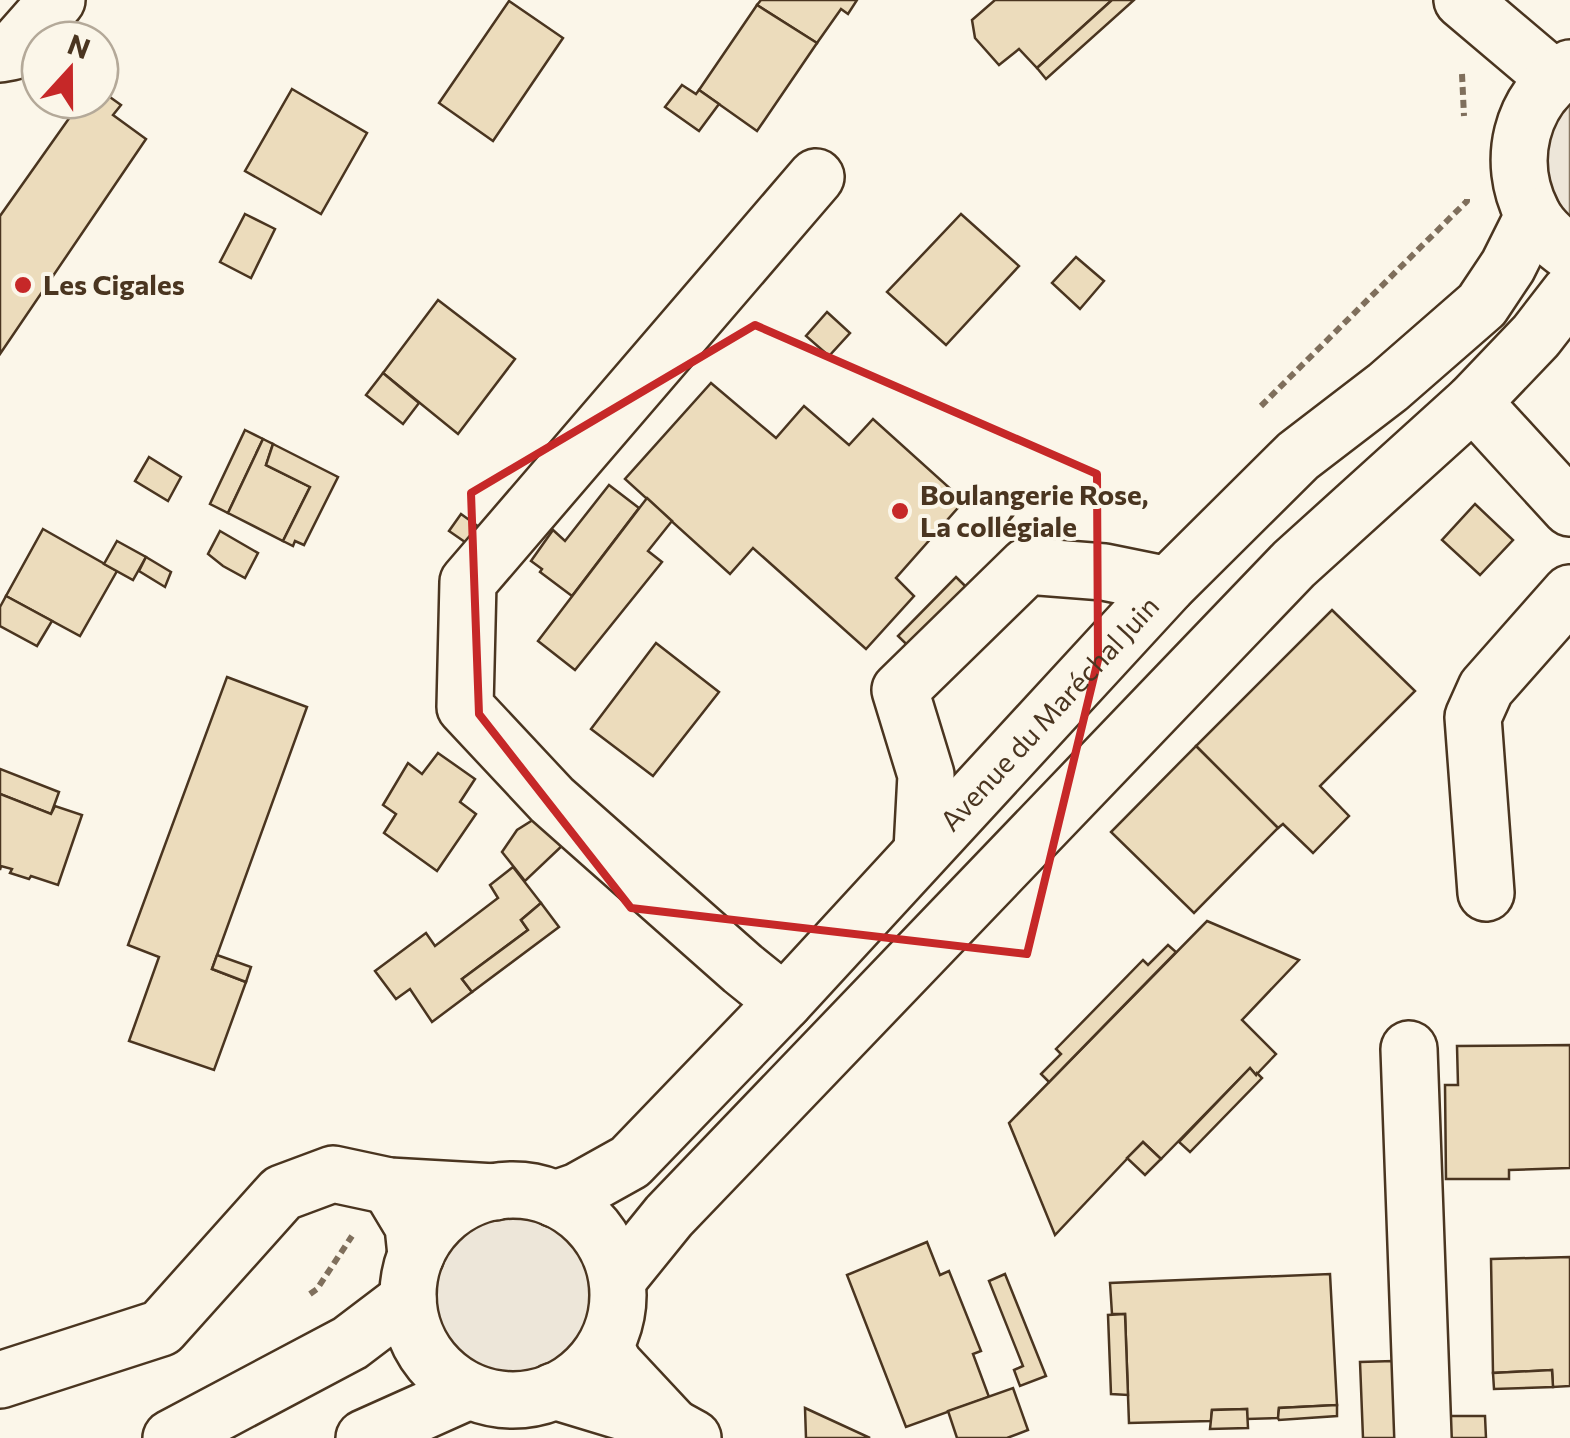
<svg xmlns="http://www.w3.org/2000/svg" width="1570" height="1438" font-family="Commissioner,sans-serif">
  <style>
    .green { fill: #ede6d9; stroke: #887966; stroke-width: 2.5 }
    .building { fill: #ecdcbc; stroke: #4a3520; stroke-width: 2.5 }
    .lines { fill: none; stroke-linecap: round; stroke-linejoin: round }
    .minor-casing { stroke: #4a3520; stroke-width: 60 }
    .major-casing { stroke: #4a3520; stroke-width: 60 }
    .path { stroke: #7f6f5c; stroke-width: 6; stroke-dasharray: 8 5; stroke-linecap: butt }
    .minor { stroke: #fbf6e9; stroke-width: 55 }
    .major { stroke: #fbf6e9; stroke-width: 55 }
    .marked { fill: none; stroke: #c62828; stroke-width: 8; stroke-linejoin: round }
    .poi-dot { fill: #c62828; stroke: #fbf6e9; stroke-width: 4 }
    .labels { text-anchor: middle; stroke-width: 8; stroke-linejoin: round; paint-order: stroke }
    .poi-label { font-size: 28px; font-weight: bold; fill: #4a3520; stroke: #fbf6e9; text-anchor: start }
    .street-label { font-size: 28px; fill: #4a3520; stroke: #fbf6e9 }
  </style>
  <rect width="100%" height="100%" fill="#fbf6e9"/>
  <g class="green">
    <polygon points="1570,68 1570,253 1522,128"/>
    <circle cx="515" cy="1296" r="104"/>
  </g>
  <g class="building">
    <polygon points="761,0 857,0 848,14 841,9 817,43 757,5"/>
    <polygon points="995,0 1112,0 1037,68 1019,49 999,65 975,38 972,20"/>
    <polygon points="1112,0 1134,0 1046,79 1037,68"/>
    <polygon points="509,1 563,38 493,141 439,103"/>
    <polygon points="757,5 817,43 757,131 699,90"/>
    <polygon points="682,85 696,94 699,90 719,104 699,131 665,107"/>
    <polygon points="292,89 367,133 321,214 245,171"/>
    <polygon points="100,90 121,105 113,115 146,139 0,354 0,216 82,100 100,100"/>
    <polygon points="245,214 275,229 251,278 220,262"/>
    <polygon points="961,214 1019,266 946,345 887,292"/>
    <polygon points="1076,257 1104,281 1080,309 1052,283"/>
    <polygon points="438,300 515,359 458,434 383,373"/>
    <polygon points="827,312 850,333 829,356 806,336"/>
    <polygon points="383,373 419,403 403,424 366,395"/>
    <polygon points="711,383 776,438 804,406 849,445 873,419 964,501 896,578 914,596 866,649 753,548 730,574 625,479"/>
    <polygon points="245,430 263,439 228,513 210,504"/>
    <polygon points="263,439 273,444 266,465 310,487 283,541 228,513"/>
    <polygon points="273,444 338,477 304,545 295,541 293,546 283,541 310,487 266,465"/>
    <polygon points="149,457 181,477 168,501 135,481"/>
    <polygon points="609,485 639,508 572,596 540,572 542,569 531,561 553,530 565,541"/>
    <polygon points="647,498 672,521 648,551 662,562 575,670 538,641"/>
    <polygon points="1475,504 1513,540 1480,575 1442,540"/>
    <polygon points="461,514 490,535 478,551 449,531"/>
    <polygon points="43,529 117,571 80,636 6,596"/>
    <polygon points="220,531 258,553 245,578 223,566 208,554"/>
    <polygon points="117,541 146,557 133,580 104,564"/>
    <polygon points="146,557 171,572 165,587 139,571"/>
    <polygon points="956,577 1002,622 944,681 898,636"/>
    <polygon points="6,596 52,621 37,646 0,626 0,607"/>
    <polygon points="1332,610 1415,691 1320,786 1349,816 1313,853 1283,824 1278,828 1196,746"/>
    <polygon points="656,643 719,692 653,776 591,729"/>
    <polygon points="227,677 307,707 212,969 246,982 214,1070 129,1041 159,957 128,945"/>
    <polygon points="1196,746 1278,828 1194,913 1111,832"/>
    <polygon points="438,753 475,779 460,802 476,814 437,871 384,833 396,814 383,805 408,763 422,774"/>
    <polygon points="0,769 59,792 51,814 0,794"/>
    <polygon points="0,794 51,814 55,806 82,815 58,885 31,876 29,879 10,873 12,869 1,866 0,870"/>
    <polygon points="536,818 565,843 525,881 502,852 517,830"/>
    <polygon points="513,867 541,903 521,920 528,930 462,979 472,992 432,1022 410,989 396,999 375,971 426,933 435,946 498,898 490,885"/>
    <polygon points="541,903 559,927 472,992 462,979 528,930 521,920"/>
    <polygon points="1207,921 1299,960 1242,1020 1276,1054 1256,1075 1250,1068 1161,1159 1143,1142 1055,1235 1009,1123"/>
    <polygon points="1168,945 1176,952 1049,1082 1041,1074 1061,1054 1056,1049 1143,960 1148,965"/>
    <polygon points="217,955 251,967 246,982 212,969"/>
    <polygon points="1570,1045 1570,1168 1509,1170 1509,1179 1446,1179 1445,1085 1458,1085 1457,1046"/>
    <polygon points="1250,1068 1256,1075 1257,1073 1262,1078 1190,1152 1179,1142"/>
    <polygon points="1143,1142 1161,1159 1145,1175 1127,1158"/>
    <polygon points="927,1242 940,1275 949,1271 981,1351 973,1354 989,1397 906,1427 847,1275"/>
    <polygon points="1570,1257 1570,1386 1553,1387 1552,1370 1493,1373 1491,1259"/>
    <polygon points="1005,1274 1046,1376 1020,1386 1014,1370 1023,1366 989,1281"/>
    <polygon points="1330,1274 1337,1405 1279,1408 1278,1418 1247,1419 1247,1409 1212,1410 1211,1421 1129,1423 1125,1314 1112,1314 1110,1283"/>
    <polygon points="1125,1314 1128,1395 1111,1394 1108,1315"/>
    <polygon points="1393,1361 1395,1438 1363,1438 1360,1362"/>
    <polygon points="1552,1370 1553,1387 1494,1389 1493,1373"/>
    <polygon points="1013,1388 1028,1430 1007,1438 957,1438 948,1411"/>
    <polygon points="1337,1405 1337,1416 1279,1420 1278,1418 1279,1408"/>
    <polygon points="805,1408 870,1438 806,1438"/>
    <polygon points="1247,1409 1248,1428 1210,1429 1212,1410"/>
    <polygon points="1440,1416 1485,1416 1486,1438 1440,1438"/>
  </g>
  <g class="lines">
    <g class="minor-casing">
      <g id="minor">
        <polyline points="1462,0 1554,78"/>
        <polyline points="0,54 11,52 57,0"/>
        <polyline points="1473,402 1570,508"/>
        <polyline points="922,850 926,775 900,690 1027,566 1104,572 1168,585"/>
        <polyline points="1486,893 1473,717 1486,688 1570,593"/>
        <polyline points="784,1002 743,969 552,800 465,707 468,582 816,177"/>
        <polyline points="1409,1049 1423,1438"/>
        <polyline points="389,1186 413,1226 416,1255"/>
        <polyline points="605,1347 615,1365 671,1425"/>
        <polyline points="0,1380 161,1328 282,1193 333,1174 389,1186 495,1192"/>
        <polyline points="554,1391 673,1427 693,1438"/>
      </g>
    </g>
    <g class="major-casing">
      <g id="major">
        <path d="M1570,68C1520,99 1506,162 1532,213C1540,230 1555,242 1570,253"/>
        <circle cx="513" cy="1295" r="105"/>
        <path id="s1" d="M555,1199L578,1191L630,1162L784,1002L1168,585L1298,456L1388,387L1482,305L1508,266L1533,216"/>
        <polyline points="618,1279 669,1216 1294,564 1473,402 1536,336 1570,292"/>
        <polyline points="171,1438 350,1343 408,1299"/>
        <polyline points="364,1438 469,1391"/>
      </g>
    </g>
    <g class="path">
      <polyline points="1462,74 1464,116"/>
      <polyline points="1261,406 1467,201 1467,199"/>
      <polyline points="310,1294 317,1289 352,1236"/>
    </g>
    <use href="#minor" class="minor"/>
    <use href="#major" class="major"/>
  </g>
  <path class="marked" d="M755,325L1097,474L1098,660L1027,954L631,908L479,714L471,493Z"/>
  <g class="poi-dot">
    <circle cx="23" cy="285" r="10"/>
    <circle cx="900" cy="511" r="10"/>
  </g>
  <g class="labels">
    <g class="poi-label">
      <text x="43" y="295">Les Cigales</text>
      <text x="920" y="505">Boulangerie Rose,<tspan x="920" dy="32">La collégiale</tspan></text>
    </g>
    <g class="street-label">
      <text dy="10" stroke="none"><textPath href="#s1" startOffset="698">Avenue du Maréchal Juin</textPath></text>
    </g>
  </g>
  <g transform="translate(70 70) rotate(21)"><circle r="48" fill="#fbf6e9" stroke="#b4a999" stroke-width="2.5"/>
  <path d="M0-8L18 38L0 25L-18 38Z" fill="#c62828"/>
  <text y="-15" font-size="28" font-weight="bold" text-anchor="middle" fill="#4a3520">N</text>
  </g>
</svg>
